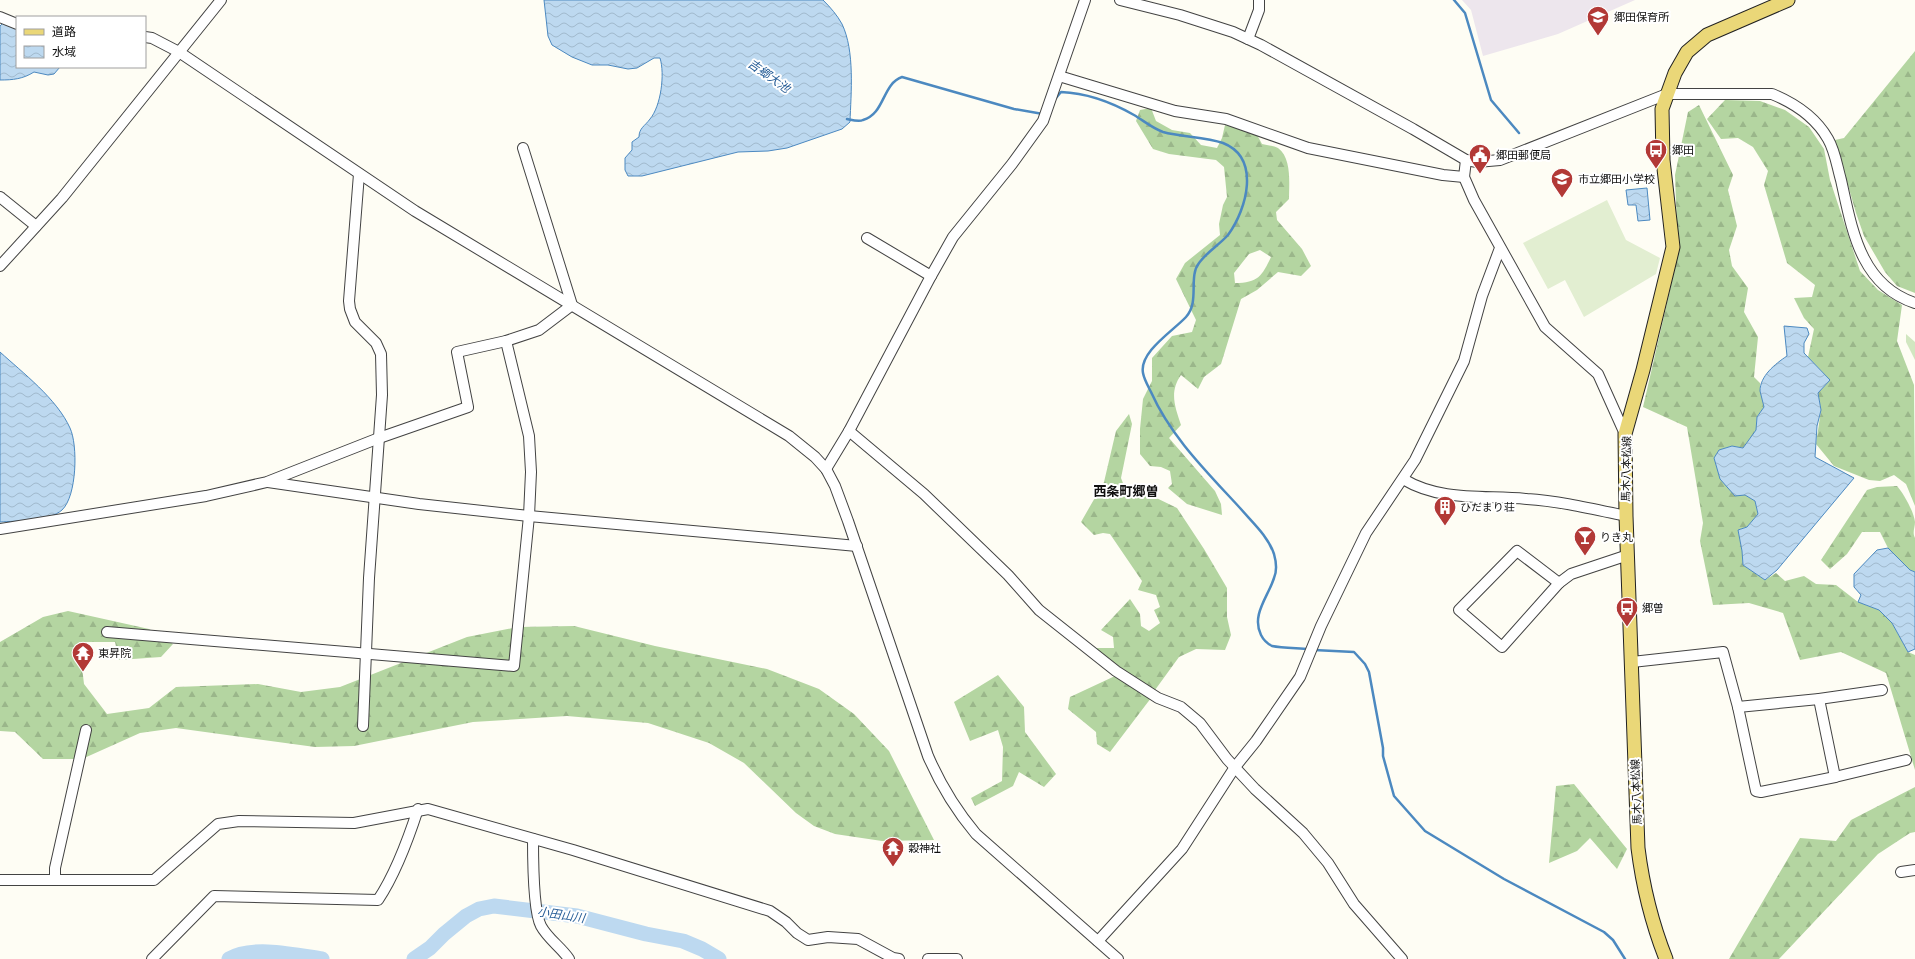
<svg xmlns="http://www.w3.org/2000/svg" width="1915" height="959" font-family="'IBM Plex Serif','Noto Sans JP',serif">
  <style>
    .industrial { fill: #ede6ed }
    .grass { fill: #d1e6c0 }
    .forest { fill: url(#forest-firs); fill-rule: evenodd }
    .pitch { fill: #e2eed1 }
    .water { fill: url(#water-waves); stroke: #4c89c0 }
    .lines { fill: none; stroke-linecap: round; stroke-linejoin: round }
    .stream { stroke: #4c89c0; stroke-width: 2.5 }
    .river { stroke: #bdd9f0; stroke-width: 15 }
    .minor-casing { stroke: #434343; stroke-width: 12 }
    .major-casing { stroke: #212121; stroke-width: 15 }
    .minor { stroke: #fff; stroke-width: 10 }
    .major { stroke: #ead778; stroke-width: 13 }
    .labels { text-anchor: middle; stroke-width: 4; stroke-linejoin: round; paint-order: stroke }
    .poi-label { font-size: 11px; fill: #101010; stroke: #fff; text-anchor: start }
    .street-label { font-size: 11px; fill: #101010; stroke: #fff }
    .water-label { font-size: 12px; font-style: italic; fill: #255c96; stroke: #fff }
    .quarter-label { font-size: 13px; font-weight: bold; fill: #101010; stroke: #fff }
  </style>
  <defs>
    <pattern id="forest-firs" width="22" height="20" patternUnits="userSpaceOnUse"><rect width="22" height="20" fill="#b4d5a1"/><path d="M5 1l3.5 6h-7zM16 11l3.5 6h-7z" fill="#9ab68a"/></pattern>
    <pattern id="water-waves" width="16" height="10" patternUnits="userSpaceOnUse"><rect width="16" height="10" fill="#bdd9f0"/><path d="M0 5q4-4 8 0t8 0" fill="none" stroke="#a1b9cd"/></pattern>
  </defs>
  <rect width="100%" height="100%" fill="#fefdf4"/>
  <polygon class="industrial" points="1462,0 1635,0 1558,34 1483,56 1471,10"/>
  <polygon class="grass" points="1906,334 1915,342 1915,360 1906,342"/>
  <g class="forest">
    <polygon points="1915,51 1915,293 1897,286 1885,272 1864,236 1856,213 1835,140 1844,138"/>
    <polygon points="1725,100 1760,101 1785,110 1809,127 1824,149 1830,180 1860,271 1878,290 1902,305 1897,341 1914,385 1915,506 1906,484 1894,475 1880,481 1869,480 1834,466 1816,444 1821,410 1818,393 1830,380 1808,357 1814,329 1804,318 1794,298 1812,297 1815,285 1787,263 1764,185 1768,171 1753,147 1738,138 1721,139 1707,119"/>
    <polygon points="1699,105 1733,175 1728,190 1737,226 1729,250 1732,266 1748,288 1744,312 1758,337 1754,377 1760,383 1760,390 1764,407 1757,417 1756,430 1743,448 1732,446 1719,450 1714,458 1745,495 1755,501 1758,514 1747,527 1738,530 1742,551 1743,565 1765,580 1776,573 1785,581 1804,576 1816,584 1836,585 1858,602 1879,610 1892,623 1908,652 1915,655 1915,770 1886,673 1841,652 1800,660 1783,613 1749,603 1713,605 1700,541 1703,523 1687,427 1643,407 1678,255 1675,175 1688,112"/>
    <path d="M1151,108L1156,121L1172,130L1190,133L1201,145L1217,148L1222,138L1225,125L1256,133L1262,144C1267,145 1274,146 1278,148C1292,158 1289,184 1289,199L1276,212L1277,220L1302,249L1311,266L1301,276L1278,272L1257,290L1241,299L1221,364L1204,377L1198,389L1181,375C1169,392 1175,407 1181,425L1169,438L1215,491L1221,504L1222,515L1187,504L1168,488L1172,484L1170,471L1161,467L1150,466L1140,454V429L1143,399L1152,381V358L1172,336L1192,332L1196,320L1176,279L1185,263L1220,235L1219,224L1223,205L1227,197L1224,167L1216,160L1169,154L1153,149L1136,121L1140,110ZM1260,250L1271,257C1262,276 1258,283 1235,283L1234,273L1249,254Z"/>
    <polygon points="1129,414 1132,424 1121,478 1126,491 1142,491 1177,508 1204,549 1227,588 1227,617 1231,635 1225,650 1196,649 1179,657 1155,690 1117,667 1096,648 1114,648 1113,637 1101,630 1130,599 1140,614 1141,626 1149,631 1160,623 1154,610 1160,607 1156,595 1138,590 1142,581 1110,534 1103,533 1094,535 1081,522 1104,482 1116,431"/>
    <path d="M1897,486C1904,494 1914,512 1915,522C1915,528 1912,532 1915,538V572L1910,570L1888,548L1880,532H1862L1847,554L1830,569L1821,560L1867,490L1877,487Z"/>
    <polygon points="68,611 149,629 173,644 161,657 119,660 115,642 79,642 84,684 107,714 149,708 176,687 258,684 301,692 340,687 467,637 518,627 574,626 655,646 767,669 819,689 854,714 889,751 934,840 882,841 835,834 814,826 796,813 744,763 709,743 648,723 567,716 473,722 354,746 315,747 176,728 140,733 82,759 43,759 15,732 0,731 0,642 43,617"/>
    <polygon points="998,675 1024,707 1025,732 1056,774 1044,787 1019,772 1013,786 975,806 971,798 1002,781 1003,747 998,730 970,741 954,702"/>
    <polygon points="1115,676 1151,698 1110,752 1097,744 1096,732 1068,709 1070,697"/>
    <polygon points="1574,784 1627,849 1617,869 1590,838 1577,851 1549,863 1556,786"/>
    <polygon points="1915,787 1915,832 1910,833 1878,854 1779,959 1729,959 1800,838 1836,841 1851,820"/>
  </g>
  <polygon class="pitch" points="1607,200 1626,240 1660,258 1656,274 1584,317 1565,280 1548,289 1523,243"/>
  <g class="water">
    <path d="M544,0H823C831,8 837,15 842,24C855,51 851,93 850,122L842,129L787,148L768,151L738,152L642,176H628L625,170V158L632,150V142L639,137C639,128 645,126 650,119C661,106 665,74 660,58H654L637,68L628,69L608,65H592L572,57L552,45L548,36Z"/>
    <path d="M4,22L17,28V67H60L54,74L48,75L34,72C23,79 13,80 0,80V26Z"/>
    <polygon points="1647,188 1650,220 1638,221 1636,205 1628,205 1626,190"/>
    <path d="M1784,326L1807,328L1809,334L1804,343V353L1830,380L1818,393L1821,410L1817,426L1815,457L1854,478L1777,570L1765,580L1743,565L1742,551L1738,530L1747,527L1758,514L1755,501L1745,495L1735,496L1720,479L1714,458L1719,450L1732,446L1743,448L1756,430L1757,417L1764,407C1763,402 1761,396 1760,391C1760,376 1775,364 1787,356Z"/>
    <path d="M0,352C23,373 57,399 70,428C78,445 77,496 62,510C50,521 16,521 0,522Z"/>
    <polygon points="1888,548 1910,570 1915,572 1915,649 1908,652 1892,623 1879,610 1858,602 1861,595 1854,587 1854,574 1877,550"/>
  </g>
  <g class="lines">
    <g class="stream">
      <polyline points="1454,0 1465,13 1491,100 1519,133"/>
      <path d="M1056,98L1061,92C1086,93 1113,103 1134,115C1144,121 1152,128 1163,132C1181,137 1205,137 1223,143C1261,158 1247,209 1228,235C1219,245 1207,252 1199,263C1188,277 1200,302 1186,317C1173,331 1139,352 1143,373C1144,379 1148,386 1151,392C1171,437 1207,472 1240,508C1252,522 1268,536 1274,554C1276,561 1277,571 1274,578C1268,597 1251,615 1261,635C1263,639 1268,644 1272,646C1282,648 1298,648 1309,649"/>
      <path d="M847,119C852,120 859,122 863,120C885,114 882,84 902,77L1014,109L1043,114"/>
      <polyline points="1314,650 1354,652 1365,664 1369,672 1383,748 1383,756 1394,796 1425,831 1504,879 1604,932 1613,940 1625,959"/>
    </g>
    <g class="river">
      <path d="M229,959C252,945 296,955 322,959"/>
      <polyline points="414,959 430,948 444,934 466,916 479,909 494,906 577,916 646,934 683,941 702,949 719,959"/>
    </g>
    <g class="minor-casing">
      <g id="minor">
        <path d="M1120,0L1180,15L1233,32L1261,45L1413,129L1466,160L1477,162L1500,160L1667,94H1772C1794,103 1816,118 1828,139C1835,151 1837,166 1841,180C1852,229 1860,285 1915,303"/>
        <polyline points="0,17 17,24"/>
        <path d="M145,37L152,38L179,52L415,211L789,436L815,457L826,469L835,486L848,521L928,756C941,786 955,809 976,834L1118,959"/>
        <polyline points="1248,39 1259,10 1259,0"/>
        <polyline points="1059,76 1175,111 1226,119 1308,148 1443,175 1464,177"/>
        <polyline points="1466,160 1464,177 1474,200 1545,327 1598,374 1625,434"/>
        <polyline points="359,174 349,301 350,309 355,322 376,343 381,354 382,395 369,578 363,726"/>
        <polyline points="0,197 36,226"/>
        <polyline points="867,238 931,276"/>
        <polyline points="0,266 62,198 221,0"/>
        <polyline points="849,431 924,494 1008,575 1039,610 1116,671 1158,698 1181,707 1200,723 1227,759 1255,789 1303,833 1328,863 1354,904 1402,959"/>
        <polyline points="826,469 849,431 931,276 953,237 1012,164 1043,121 1085,0"/>
        <path d="M1403,479C1441,502 1485,495 1527,499C1560,501 1593,509 1626,516"/>
        <polyline points="268,482 419,504 529,516 857,546"/>
        <polyline points="0,529 206,496 267,482 379,438 468,407 457,352 506,341 539,330 572,305 523,148"/>
        <polygon points="1517,551 1559,583 1502,647 1459,610"/>
        <polyline points="1559,583 1571,574 1628,555"/>
        <polyline points="107,632 514,666 529,516 531,472 529,436 506,341"/>
        <polyline points="1632,662 1723,652 1738,707 1756,791 1761,792 1835,777 1906,760"/>
        <polyline points="1819,699 1835,777"/>
        <polyline points="1738,707 1819,699 1882,690"/>
        <path d="M533,839C533,857 533,911 541,926C548,939 561,947 569,959"/>
        <polyline points="1901,872 1915,870"/>
        <polyline points="0,880 154,880 218,824 239,821 354,823 428,809 573,850 770,911 786,922 797,933 808,940 828,937 858,939 893,958 899,959"/>
        <polyline points="55,880 55,868 86,730"/>
        <polyline points="1098,941 1182,849 1235,767 1256,741 1300,677 1321,626 1366,533 1415,460 1464,361 1482,296 1500,248"/>
        <path d="M152,959L214,896L378,900C396,873 408,840 418,809"/>
        <polyline points="928,959 957,959"/>
      </g>
    </g>
    <g class="major-casing">
      <path id="major" d="M1666,959C1651,921 1643,888 1638,848L1626,516L1625,434L1643,370L1673,247L1663,160L1662,109L1675,73L1687,52L1707,35L1788,0"/>
    </g>
    <use href="#minor" class="minor"/>
    <use href="#major" class="major"/>
  </g>
  <defs>
    <g id="school-pin" transform="scale(1.15)"><path d="M0 17L-7.5 6A9.5 9.5 0 1 1 7.5 6Z" fill="#b23936" stroke="#fff"/><path d="M0-5L7-2L0 1L-7-2ZM-4 1L0 2.5L4 1V4Q0 6-4 4Z" fill="#fff"/></g>
    <g id="bus-pin" transform="scale(1.15)"><path d="M0 17L-7.5 6A9.5 9.5 0 1 1 7.5 6Z" fill="#b23936" stroke="#fff"/><path d="M-5-6H5V4H4V6H2V4H-2V6H-4V4H-5ZM-3.5-4V0h7V-4ZM-3.5 1.2v1.5H-2V1.2ZM2 1.2v1.5H3.5V1.2Z" fill="#fff"/></g>
    <g id="civic-pin" transform="scale(1.15)"><path d="M0 17L-7.5 6A9.5 9.5 0 1 1 7.5 6Z" fill="#b23936" stroke="#fff"/><path d="M-.6-6.5H3V-4.5H.6V-3L4-1V1h2V6H-6V1h2V-1L-.6-3ZM-1.2 2.5V6h2.4V2.5Z" fill="#fff"/></g>
    <g id="building-pin" transform="scale(1.15)"><path d="M0 17L-7.5 6A9.5 9.5 0 1 1 7.5 6Z" fill="#b23936" stroke="#fff"/><path d="M-4-6H4V6H1V3H-1V6H-4ZM-2.5-4.3h1.7v1.8h-1.7ZM.8-4.3h1.7v1.8H.8ZM-2.5-1h1.7V.8h-1.7ZM.8-1h1.7V.8H.8Z" fill="#fff"/></g>
    <g id="bar-pin" transform="scale(1.15)"><path d="M0 17L-7.5 6A9.5 9.5 0 1 1 7.5 6Z" fill="#b23936" stroke="#fff"/><path d="M-6-5H6L.8 .8V4.5H3.5V6h-7V4.5H-.8V.8Z" fill="#fff"/></g>
    <g id="temple-pin" transform="scale(1.15)"><path d="M0 17L-7.5 6A9.5 9.5 0 1 1 7.5 6Z" fill="#b23936" stroke="#fff"/><path d="M0-6L5-2H3V0L6.5 2.5H4V6H1.5V3h-3V6H-4V2.5H-6.5L-3 0V-2H-5Z" fill="#fff"/></g>
  </defs>
  <g fill-rule="evenodd">
    <use href="#school-pin" x="1598" y="17"/>
    <use href="#bus-pin" x="1656" y="150"/>
    <use href="#civic-pin" x="1480" y="155"/>
    <use href="#school-pin" x="1562" y="179"/>
    <use href="#building-pin" x="1445" y="507"/>
    <use href="#bar-pin" x="1585" y="537"/>
    <use href="#bus-pin" x="1627" y="608"/>
    <use href="#temple-pin" x="83" y="653"/>
    <use href="#temple-pin" x="893" y="848"/>
  </g>
  <g class="labels">
    <g class="poi-label">
      <text x="1614" y="21">郷田保育所</text>
      <text x="1672" y="154">郷田</text>
      <text x="1496" y="159">郷田郵便局</text>
      <text x="1578" y="183">市立郷田小学校</text>
      <text x="1460" y="511">ひだまり荘</text>
      <text x="1600" y="541">りき丸</text>
      <text x="1642" y="612">郷曽</text>
      <text x="98" y="657">東昇院</text>
      <text x="908" y="852">穀神社</text>
    </g>
    <g class="street-label">
      <text transform="translate(1626 469) rotate(-89)" y="4">馬木八本松線</text>
      <text transform="translate(1636 792) rotate(-92)" y="4">馬木八本松線</text>
    </g>
    <g class="water-label">
      <text transform="translate(769 76) rotate(35)" y="4">吉郷大池</text>
      <text transform="translate(561 915) rotate(8)" y="4">小田山川</text>
    </g>
    <g class="quarter-label">
      <text x="1126" y="496">西条町郷曽</text>
    </g>
  </g>
  <rect x="16" y="16" width="130" height="52" fill="#ffffff" stroke="#9f9f9f"/>
  <rect x="24" y="29" width="20" height="6" fill="#ead778" stroke="#9f9f9f"/>
  <text x="52" y="36" font-size="12" fill="#101010">道路</text>
  <rect x="24" y="46" width="20" height="12" fill="url(#water-waves)" stroke="#9f9f9f"/>
  <text x="52" y="56" font-size="12" fill="#101010">水域</text>
</svg>
